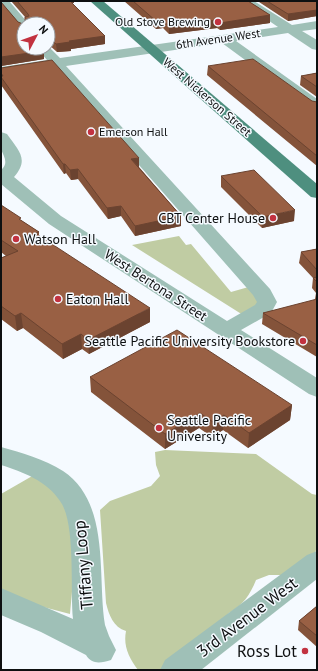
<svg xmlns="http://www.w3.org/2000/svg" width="318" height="671" font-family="'PT Sans',sans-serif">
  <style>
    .green { fill: #c0cca3 }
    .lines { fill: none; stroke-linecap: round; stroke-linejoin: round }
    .minor { fill: #9fc0b7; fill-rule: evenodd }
    .major { fill: #4e8f7f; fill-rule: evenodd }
    .wall { fill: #84533a }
    .shaded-wall { fill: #6b4330 }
    .building { fill: #996044; stroke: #6b4330 }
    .poi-dot { fill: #c23240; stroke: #f5faff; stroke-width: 1.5 }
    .labels { text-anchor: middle; stroke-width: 3; stroke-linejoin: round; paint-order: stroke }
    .far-poi-label { font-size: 12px; fill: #0e1011; stroke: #f5faff; text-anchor: end }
    .far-street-label { font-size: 12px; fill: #0e1011; stroke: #f5faff }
    .poi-label { font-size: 14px; fill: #0e1011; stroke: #f5faff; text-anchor: start }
    .street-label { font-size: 14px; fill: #0e1011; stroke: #f5faff }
    .near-street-label { font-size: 17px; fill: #0e1011; stroke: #f5faff }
    .near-poi-label { font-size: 17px; fill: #0e1011; stroke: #f5faff; text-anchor: end }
  </style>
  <rect width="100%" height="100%" fill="#f5faff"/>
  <g class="green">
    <polygon points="179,236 186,245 191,244 231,292 252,286 261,304 243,315 132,245"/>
    <path d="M165,450L256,454L312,494L317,495V545L314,559L294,575H269L256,580C250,595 243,605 229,613L169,670H138C129,658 123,646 126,631C113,627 109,615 106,603L100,510L110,501L151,486L160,476L156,465L155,452Z"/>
    <path d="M34,475C41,480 51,485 57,491C81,518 73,581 70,614L28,603L1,590V494Z"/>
  </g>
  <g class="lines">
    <g class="minor">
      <polygon points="1,1 9,1 28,23 24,24 24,30 20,29 1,6"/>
      <path d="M240,1H254L292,25L317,21V29L302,31L317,40V50L312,49L288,33L236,41L317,99V110L312,109L222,43L66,66L270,289L277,302L271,313L241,330L317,378V397L309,394L49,224L1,184V170C9,163 4,157 1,149C0,145 1,137 1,132L7,134C18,150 30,159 14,177L61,216L227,321L255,305L257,302L253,295L53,67L1,75V67L47,60L37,48H48V46L60,58L278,27Z"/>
      <path d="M1,447C22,453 44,459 63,471C111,503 97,576 105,625L109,636L116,650L111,660C101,663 92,665 86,655L41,632L1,615V588L73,619C70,590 76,522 60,501C47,481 23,472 1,465Z"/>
      <polygon points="317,551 317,579 201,670 160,670 165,660 307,555"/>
    </g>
    <polygon class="major" points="90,1 103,1 317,184 317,198 311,197"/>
  </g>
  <g class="wall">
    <polygon points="11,1 74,1 74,3 72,3 105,36 105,44 71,49 71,51 57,52 48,44 48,24 24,48 44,51 44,59 1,66 1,2 18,22 23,24 25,22 25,17"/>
    <polygon points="124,1 248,1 270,15 270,23 220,30 217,28 169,34 163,28 156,29"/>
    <polygon points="259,1 317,1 317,16 288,21 259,2"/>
    <polygon points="208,66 312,101 317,102 317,166 207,75"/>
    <polygon points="1,68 139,158 139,167 181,216 181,226 135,236 121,216 108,219 78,179 71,180 66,173 64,174 1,85"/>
    <polygon points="317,73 317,97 300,85 301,76"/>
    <polygon points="221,176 294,221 262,228 221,187"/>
    <polygon points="1,205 22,221 39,232 39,236 150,322 89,354 82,349 63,359 23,328 17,331 1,319 1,258 6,256 1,252"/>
    <polygon points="317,249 317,357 262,324 263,313 316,300 315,299 316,293 312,288 313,278 299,263 301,252"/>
    <polygon points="90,377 292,405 290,420 248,448 223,430 212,437 199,428 165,449 91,392"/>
    <polygon points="317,606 317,647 298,630 299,621"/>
  </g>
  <g class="shaded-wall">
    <polygon points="65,1 74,1 74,3 66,4"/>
    <polygon points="317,10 317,16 288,21 288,14"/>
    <polygon points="270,15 270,23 220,30 220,23"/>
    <polygon points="217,20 217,28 169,34 169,26"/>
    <polygon points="156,21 163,21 163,28 156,29"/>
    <polygon points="105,36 105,44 71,49 71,51 57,52 56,44 69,41"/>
    <polygon points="44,51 44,59 1,66 1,57"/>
    <polygon points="139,158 139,167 131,159"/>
    <polygon points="63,164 65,164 66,173 64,174"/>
    <polygon points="78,169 78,179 71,180 70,170"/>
    <polygon points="121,206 121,216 108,219 107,208"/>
    <polygon points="295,210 294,221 262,228 263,217"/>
    <polygon points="181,216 181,226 135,236 135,226"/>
    <polygon points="150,308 150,322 89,354 88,340"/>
    <polygon points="21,313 23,328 17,331 15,316"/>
    <polygon points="81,334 82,349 63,359 62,344"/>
    <polygon points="292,405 290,420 248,448 249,433"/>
    <polygon points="200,413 199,428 165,449 165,434"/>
    <polygon points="224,415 223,430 212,437 213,422"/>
  </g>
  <g class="building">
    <polygon points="17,1 70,1 105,36 69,41 70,42 56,44 48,37 48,24 24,24 24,48 41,48 44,51 1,57 1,2 18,22 23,24 25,22 25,17 29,16 28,14"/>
    <polygon points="133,1 248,1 270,15 220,23 217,20 169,26 163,21 156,21"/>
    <polygon points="267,1 317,1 317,10 288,14"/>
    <polygon points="253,59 312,101 317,102 317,156 208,66"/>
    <polygon points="52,60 139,158 131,159 181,216 135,226 121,206 107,208 78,169 70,170 65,164 63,164 1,77 1,76 3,76 1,73 1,68"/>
    <polygon points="317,73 317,87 301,76"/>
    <polygon points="254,170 295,210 263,217 221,176"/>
    <polygon points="1,205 21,218 19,219 39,232 35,233 150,308 88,340 81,334 62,344 21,313 15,316 1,306 1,258 18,251 1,240"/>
    <polygon points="317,249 317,270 301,252"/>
    <polygon points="317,277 317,282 313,278"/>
    <polygon points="317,299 317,345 263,313"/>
    <polygon points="177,330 292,405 249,433 224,415 213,422 200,413 165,434 90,377"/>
    <polygon points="317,606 317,636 299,621"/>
  </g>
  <g class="poi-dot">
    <circle cx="218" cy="22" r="4"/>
    <circle cx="91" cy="132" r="4"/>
    <circle cx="273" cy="218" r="4"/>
    <circle cx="16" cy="239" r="4"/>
    <circle cx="58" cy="299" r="4"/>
    <circle cx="303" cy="341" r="4"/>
    <circle cx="159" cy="428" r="4"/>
    <circle cx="305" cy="651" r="4"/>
  </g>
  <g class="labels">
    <g class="far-poi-label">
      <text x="210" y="26">Old Stove Brewing</text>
      <text x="99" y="136" text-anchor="start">Emerson Hall</text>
    </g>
    <g class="far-street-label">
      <text transform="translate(218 39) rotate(-8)" y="4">6th Avenue West</text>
      <text transform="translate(207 97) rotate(41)" y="4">West Nickerson Street</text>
    </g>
    <g class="poi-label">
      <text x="265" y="223" text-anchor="end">CBT Center House</text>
      <text x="24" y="244">Watson Hall</text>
      <text x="66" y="304">Eaton Hall</text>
      <text x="295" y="346" text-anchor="end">Seattle Pacific University Bookstore</text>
      <text x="167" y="425">Seattle Pacific<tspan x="167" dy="16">University</tspan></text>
    </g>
    <g class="street-label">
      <text transform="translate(156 285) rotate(33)" y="5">West Bertona Street</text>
    </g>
    <g class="near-street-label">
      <text transform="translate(83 565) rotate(-95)" y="6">Tiffany Loop</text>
      <text transform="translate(247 617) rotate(-37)" y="6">3rd Avenue West</text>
    </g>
    <g class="near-poi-label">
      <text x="297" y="657">Ross Lot</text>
    </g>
  </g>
  <rect width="318" height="671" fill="none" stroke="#0e1011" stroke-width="4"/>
  <g transform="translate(36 36) rotate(49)"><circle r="19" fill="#f5faff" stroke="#999ca0"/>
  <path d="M0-3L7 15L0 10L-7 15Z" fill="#c23240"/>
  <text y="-6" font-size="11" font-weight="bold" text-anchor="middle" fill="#0e1011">N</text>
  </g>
</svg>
